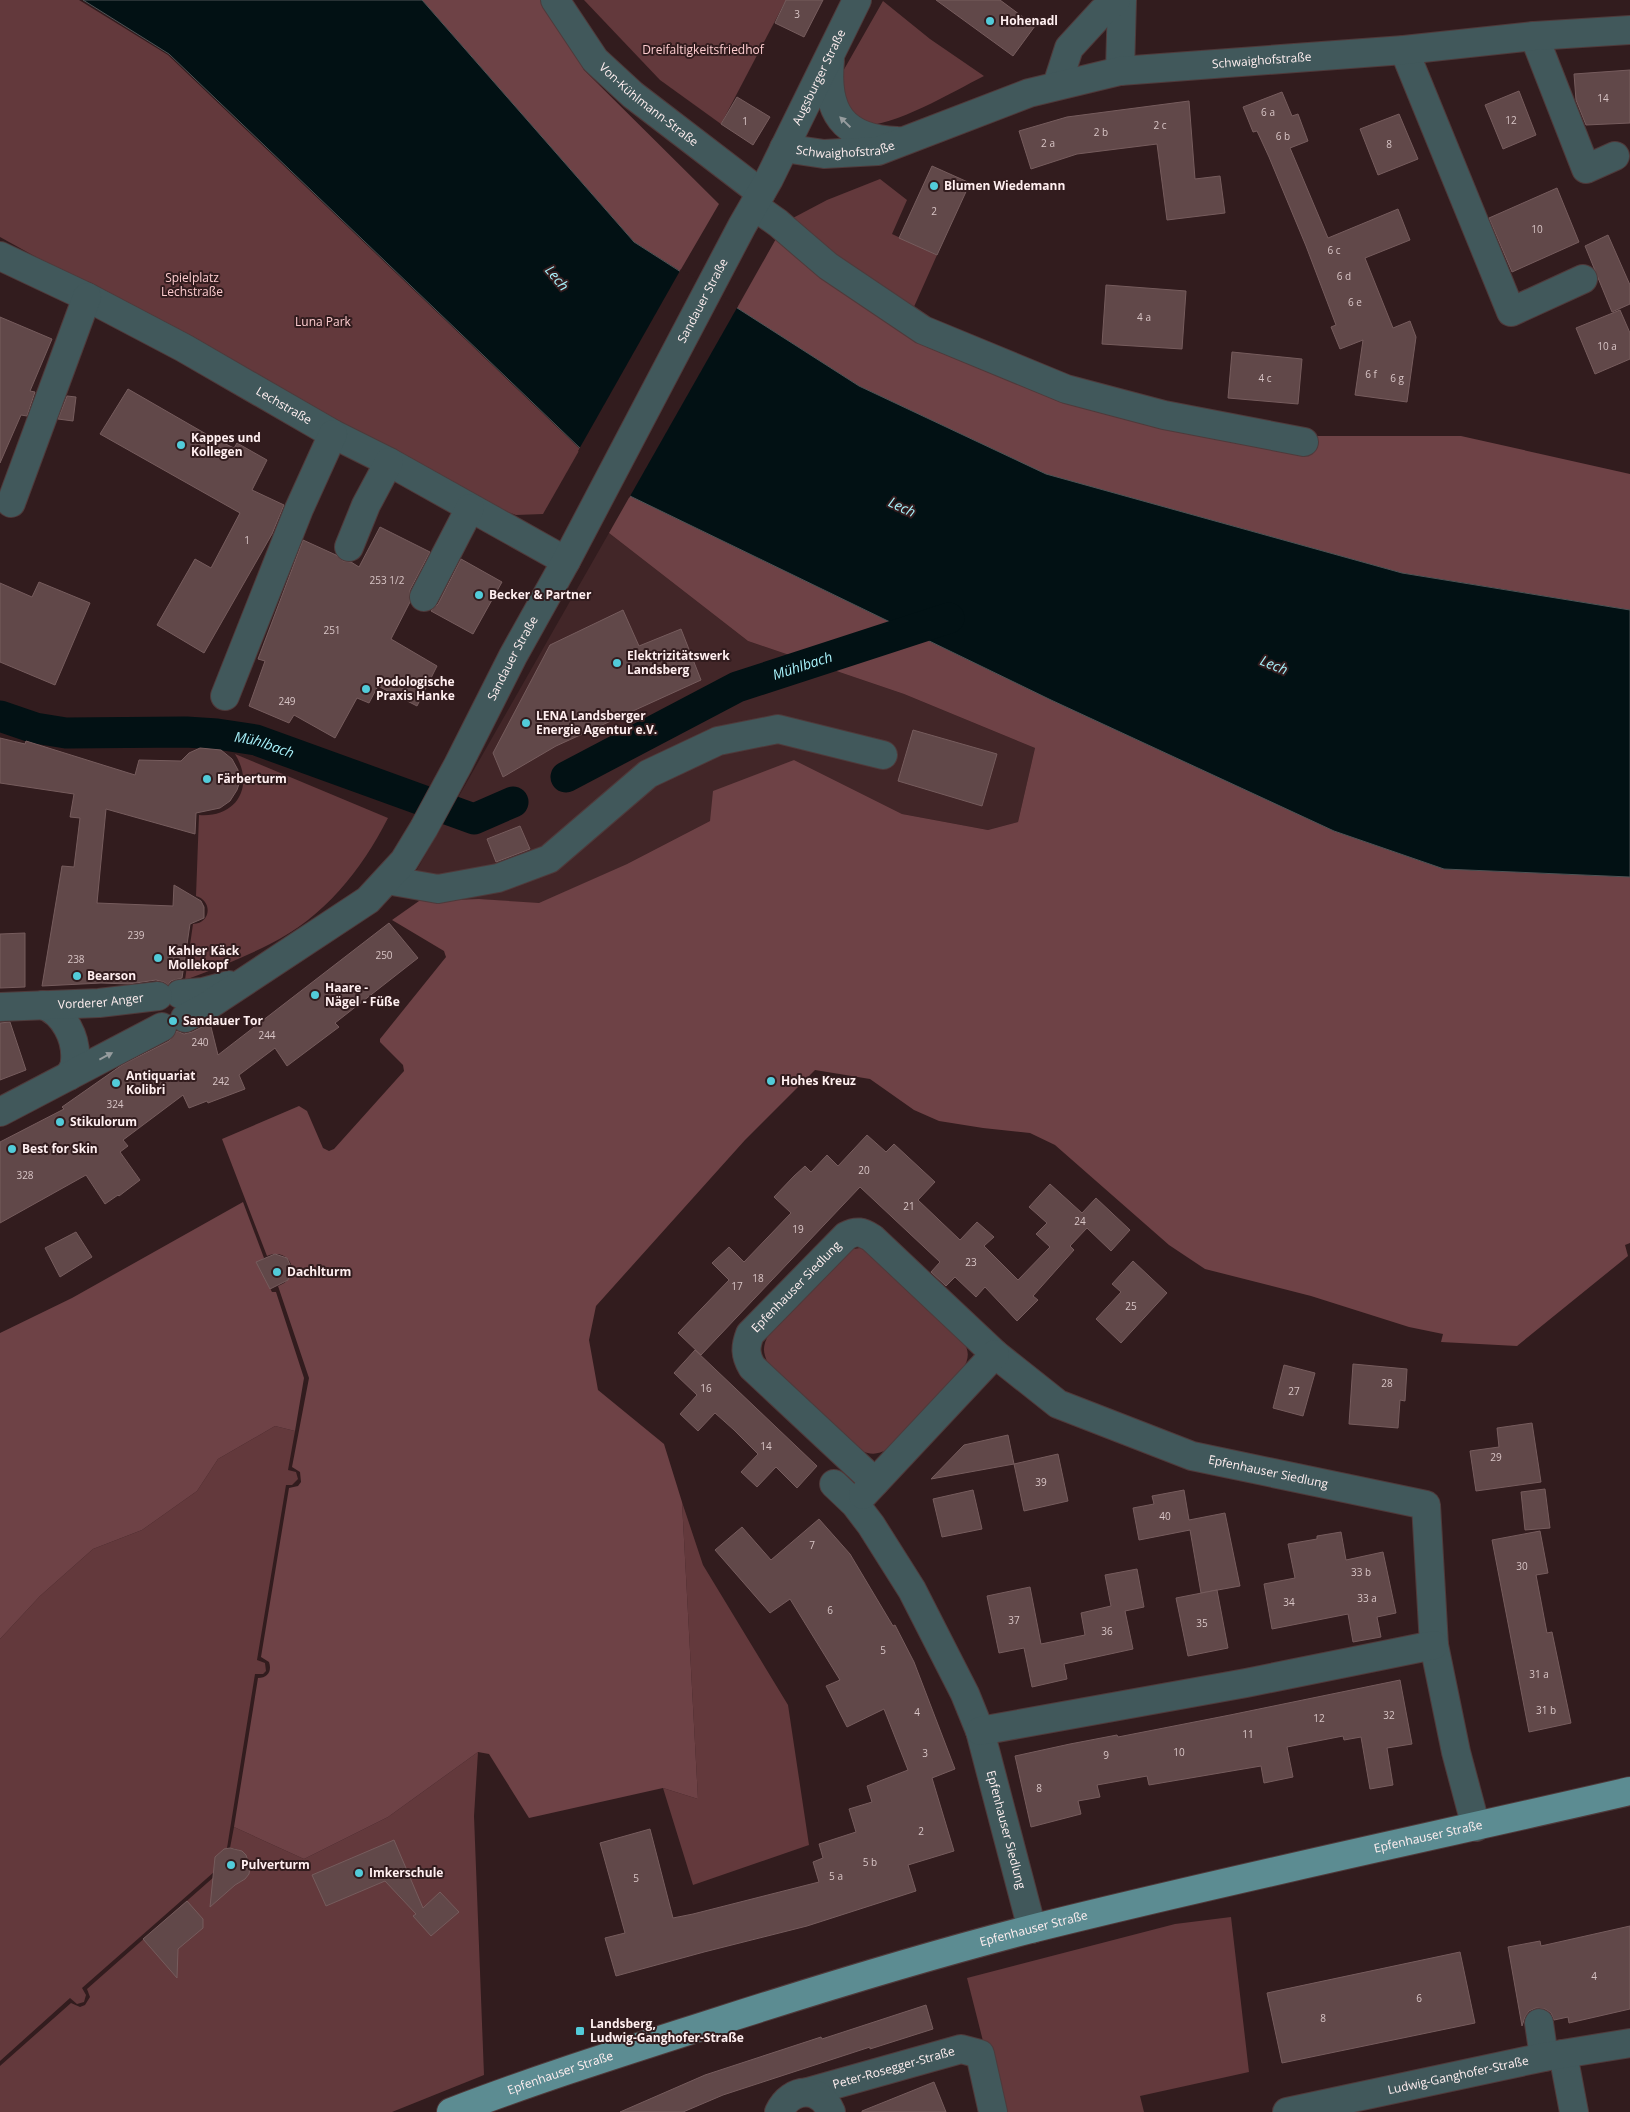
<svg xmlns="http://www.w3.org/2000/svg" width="1630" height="2112" font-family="'Open Sans',sans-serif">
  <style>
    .built { fill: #422628 }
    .green { fill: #63393c }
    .forest { fill: #6e4246 }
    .water { fill: #021114; stroke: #4e5456 }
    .pier { fill: #321c1e }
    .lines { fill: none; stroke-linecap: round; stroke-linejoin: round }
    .canal { stroke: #021114; stroke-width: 31 }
    .building { fill: #614849; stroke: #765c5d }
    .minor-casing { stroke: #4f3a3b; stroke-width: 30 }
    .major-casing { stroke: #4f3a3b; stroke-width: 30 }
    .minor { stroke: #41585b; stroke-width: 28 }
    .major { stroke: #5c8c92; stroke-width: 28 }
    .oneway { fill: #969c9e }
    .poi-dot { fill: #52cbd9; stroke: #321c1e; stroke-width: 2 }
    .labels { text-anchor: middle; stroke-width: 4; stroke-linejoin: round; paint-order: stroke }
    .number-label { font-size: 10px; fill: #d8c5c6 }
    .poi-label { font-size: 12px; font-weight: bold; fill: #ffeff0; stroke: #321c1e; text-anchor: start }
    .park-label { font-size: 12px; fill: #fdcccf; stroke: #321c1e }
    .street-label { font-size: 12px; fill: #ffeff0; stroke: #321c1e }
    .water-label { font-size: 14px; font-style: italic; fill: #a8f2fb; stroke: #321c1e }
  </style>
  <rect width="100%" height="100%" fill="#321c1e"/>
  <polygon class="built" points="609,533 748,641 904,694 1035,748 1018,822 988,830 902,814 794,760 710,821 627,864 539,904 479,899 419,901 403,894"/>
  <g class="green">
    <polygon points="0,0 79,0 168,55 580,449 543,514 516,515 471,498 0,237"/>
    <polygon points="584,0 786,0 721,124 660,80"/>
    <path d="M883,1L930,39L984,76C950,93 890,130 853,126L838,80Z"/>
    <polygon points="880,179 907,200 892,234 937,255 913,309 855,273 791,219 827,200"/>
    <path d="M235,754L388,818C361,871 324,917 270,944C243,958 214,969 185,980L193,924C211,923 213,901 196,896L199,815C237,818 255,786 235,754Z"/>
    <path d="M860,1248L868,1252L962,1339C969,1350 970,1357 963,1369L888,1449C877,1455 871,1455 859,1450L768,1363C762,1351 763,1345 769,1334L845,1254L853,1249Z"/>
    <polygon points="275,1426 295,1431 288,1470 296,1472 298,1479 292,1485 286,1485 257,1660 265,1663 266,1671 263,1674 255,1674 227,1848 215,1857 214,1872 82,1988 86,1995 84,2002 77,2004 70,1998 0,2061 0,1639 40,1596 93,1549 142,1530 197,1491 218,1459"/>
    <polygon points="682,1502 703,1565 788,1705 809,1845 693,1885 663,1788 698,1799"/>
    <path d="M478,1752L474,1816L484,2075L392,2112H0V2066L71,2003L80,2007L85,2005L90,1997L87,1989L215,1876L234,1885L245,1879L250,1867C248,1855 242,1849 230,1848L234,1827L304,1859L388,1817Z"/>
    <polygon points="1231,1917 1249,2072 1140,2096 1144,2112 1001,2112 967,1978 1175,1924"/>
  </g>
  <g class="forest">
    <polygon points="422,0 546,0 584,70 719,204 680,271 634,242"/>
    <polygon points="777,237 932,344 1299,436 1461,436 1630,474 1630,610 1402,573 1045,474 859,386 737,308"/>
    <path d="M630,496L1051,700L1334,831L1444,869L1630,877V1243L1625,1245L1628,1256L1517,1346L1441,1342L1443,1334L1409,1327L1311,1296L1205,1269L1169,1245L1055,1145L1030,1133L983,1128L939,1121L914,1110L870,1079L815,1070L745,1140L596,1306L589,1340L598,1390L664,1444L682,1502L698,1799L663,1788L529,1818L489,1754L478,1752L388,1817L304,1859L234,1827L258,1678C268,1678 272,1671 269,1662L261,1657L289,1488L298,1486L301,1482L300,1472L292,1467L309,1378L278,1286C304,1277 290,1246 267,1256L222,1139L299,1106L307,1111L323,1148L329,1151L334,1149L404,1071L403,1065L380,1042V1039L446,957L444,951L392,920L419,901L479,899L539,903L627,864L710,821L713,791L794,760L902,814L988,830L1018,822L1035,748L904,694L748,641L609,533Z"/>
    <polygon points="243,1202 264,1258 257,1263 272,1292 276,1292 304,1378 295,1431 275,1426 218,1459 197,1491 142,1530 93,1549 40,1596 0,1639 0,1333 72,1298"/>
  </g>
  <polygon class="water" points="83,0 422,0 634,242 859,386 1046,474 1402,573 1630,610 1630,877 1444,869 1334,831 1051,700 630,496 169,54"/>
  <polygon class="pier" points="681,269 738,306 629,498 578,451"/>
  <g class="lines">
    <g class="canal">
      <path id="s1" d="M0,716L35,728L66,733L186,732L217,734L256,740L474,819L513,802"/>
      <path id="s2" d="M566,777L737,687L949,618"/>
    </g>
  </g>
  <g class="building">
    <polygon points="786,0 823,0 804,37 775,23"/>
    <polygon points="936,0 1000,0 1035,26 1013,56"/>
    <polygon points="1630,70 1630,123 1586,125 1576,100 1574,74"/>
    <polygon points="1519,91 1536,135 1503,149 1485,105"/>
    <polygon points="1282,92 1292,116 1298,114 1308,141 1290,148 1328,238 1398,209 1410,240 1365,258 1393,328 1410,321 1416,337 1407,402 1355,395 1363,340 1340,349 1331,327 1336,325 1306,246 1269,157 1257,131 1253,132 1243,107"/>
    <polygon points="737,97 770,117 753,145 721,124"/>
    <polygon points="1189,101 1195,179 1220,176 1225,213 1167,220 1157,144 1077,154 1031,169 1019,131 1067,117"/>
    <polygon points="1399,114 1418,159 1378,175 1360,129"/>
    <polygon points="932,166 970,183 937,255 899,238"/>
    <polygon points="1557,188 1579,242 1512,272 1489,218"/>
    <polygon points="1608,235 1630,285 1630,304 1612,312 1585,246"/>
    <polygon points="1106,285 1186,291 1182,349 1102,344"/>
    <polygon points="1620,310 1630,333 1630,359 1595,374 1576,328"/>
    <polygon points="0,317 52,339 30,391 35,392 27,416 21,415 0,463"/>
    <polygon points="1232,352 1302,359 1298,404 1228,398"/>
    <polygon points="128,389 213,438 234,448 237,443 267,460 252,490 284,505 272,534 204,653 157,625 195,559 211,568 240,513 100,434"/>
    <polygon points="67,396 76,397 73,421 58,419"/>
    <polygon points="380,527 430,552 410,590 410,602 391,639 437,666 417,706 378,686 369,703 357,698 335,738 294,715 289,723 249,706 265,661 258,659 303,540 336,555 343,561 351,562 359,567"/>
    <polygon points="461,559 502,582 473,634 431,611 438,604"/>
    <polygon points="39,582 90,603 55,685 0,662 0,583 32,597"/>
    <polygon points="623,610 639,646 681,629 701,680 556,746 503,777 493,753 550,645"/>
    <polygon points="913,730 997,754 982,806 898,781"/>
    <polygon points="0,738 25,744 26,741 135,775 139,760 181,761 189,753 200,748 221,750 232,759 238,770 239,784 237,790 230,801 220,808 196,813 195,834 106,809 97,903 173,906 174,885 201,901 204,907 204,918 190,924 182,978 171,981 168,985 164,982 156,980 129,984 101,983 42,986 62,866 74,867 80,818 70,817 74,794 0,783"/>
    <polygon points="520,826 530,849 496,862 487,839"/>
    <polygon points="389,923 418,958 335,1023 339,1027 287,1066 275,1048 239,1075 245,1089 208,1103 207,1101 189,1108 183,1095 123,1140 128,1146 120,1152 140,1180 119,1196 118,1195 105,1204 86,1175 0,1223 0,1142 64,1109 62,1107 122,1065 169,1041 177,1031 184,1034 192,1032 210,1023 218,1055"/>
    <polygon points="25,933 25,987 0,988 0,934"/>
    <polygon points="10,1022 26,1070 0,1080 0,1023"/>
    <polygon points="867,1135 886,1152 894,1144 935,1182 918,1200 960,1240 977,1222 994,1237 984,1246 1018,1280 1050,1247 1036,1234 1047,1223 1029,1207 1050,1184 1082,1213 1096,1198 1130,1230 1111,1251 1087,1228 1070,1246 1074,1250 1033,1296 1038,1300 1017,1321 985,1287 976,1297 955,1277 946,1286 931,1272 940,1262 860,1187 701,1355 678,1333 729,1280 712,1263 729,1247 744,1262 791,1213 774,1197 794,1176 805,1166 811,1172 827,1155 838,1166"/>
    <polygon points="76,1232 92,1257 60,1277 45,1248"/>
    <polygon points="275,1254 287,1258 292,1269 288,1280 270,1289 256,1262"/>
    <polygon points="1133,1261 1167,1293 1121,1343 1096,1319 1121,1292 1112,1284"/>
    <polygon points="695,1350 817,1466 797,1488 776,1467 757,1487 741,1472 758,1454 734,1430 715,1413 698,1431 680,1414 697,1395 674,1373"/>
    <polygon points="1353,1364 1407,1369 1405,1401 1400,1400 1398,1428 1349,1424"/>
    <polygon points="1284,1365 1315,1373 1303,1416 1273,1408"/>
    <polygon points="1532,1423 1541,1482 1476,1491 1470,1451 1499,1447 1497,1428"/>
    <polygon points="1008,1435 1014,1464 931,1479 964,1445"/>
    <polygon points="1058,1454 1068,1501 1024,1511 1014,1464"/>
    <polygon points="1545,1489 1550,1528 1525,1530 1521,1492"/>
    <polygon points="973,1490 982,1529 942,1537 933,1499"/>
    <polygon points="1184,1490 1189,1520 1225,1513 1240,1586 1201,1593 1190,1530 1139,1540 1133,1508 1154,1504 1152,1496"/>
    <polygon points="819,1519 850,1554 893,1626 895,1625 914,1662 955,1769 932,1778 954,1851 908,1865 916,1891 807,1926 704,1952 616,1976 605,1938 625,1933 600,1843 650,1829 673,1918 693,1914 819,1882 813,1862 823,1858 819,1844 856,1832 849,1809 872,1802 867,1786 908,1770 884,1709 847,1727 826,1686 840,1680 790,1599 770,1613 715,1550 742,1527 771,1560"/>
    <polygon points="1540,1531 1548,1573 1536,1575 1547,1633 1552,1632 1571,1723 1529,1732 1492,1540"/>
    <polygon points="1341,1532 1346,1560 1383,1552 1396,1613 1377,1617 1381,1637 1353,1642 1348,1614 1272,1629 1264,1584 1295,1578 1288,1544 1317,1539 1317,1536"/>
    <polygon points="1137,1569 1144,1607 1125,1611 1133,1649 1064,1664 1067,1679 1032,1687 1024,1648 999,1653 987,1596 1030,1587 1041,1644 1085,1635 1081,1613 1111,1606 1105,1575"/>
    <polygon points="1217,1590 1228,1648 1188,1656 1176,1598"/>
    <polygon points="1400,1680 1412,1744 1387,1748 1393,1785 1370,1789 1361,1737 1344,1740 1343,1736 1287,1747 1293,1777 1264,1783 1261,1766 1149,1785 1147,1776 1097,1785 1100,1797 1078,1801 1081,1814 1031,1827 1015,1756 1070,1744 1117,1735 1118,1737 1230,1715"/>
    <polygon points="394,1840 423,1908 440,1892 459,1912 431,1936 413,1916 416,1914 385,1881 326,1906 312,1875"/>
    <polygon points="230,1848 242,1851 246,1855 250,1867 249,1874 245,1879 235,1885 210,1907 215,1857 224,1849"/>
    <polygon points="187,1901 203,1919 203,1928 178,1949 177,1978 143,1939"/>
    <polygon points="1630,1926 1630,2009 1569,2023 1568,2017 1554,2020 1551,2013 1545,2009 1536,2008 1529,2011 1525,2017 1522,2026 1508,1947 1540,1941 1541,1946"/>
    <polygon points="1460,1952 1475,2023 1282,2063 1267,1993"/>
    <polygon points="926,2005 933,2029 870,2049 870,2047 723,2095 683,2112 620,2112 705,2075 821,2037 822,2039"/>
    <polygon points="934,2082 946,2112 862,2112 862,2111"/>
  </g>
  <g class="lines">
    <g class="minor-casing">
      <g id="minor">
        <path id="s3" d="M555,0L595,60L633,95L761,193"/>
        <polyline points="1534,36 1586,169 1615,156"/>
        <polyline points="1404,50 1511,312 1583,279"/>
        <path d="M830,60C825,111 842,139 897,141"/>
        <polyline points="1120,71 1122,0"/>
        <polyline points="1057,85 1069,48 1102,12 1116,0"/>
        <path id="s4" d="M784,148L824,154L878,151L1029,93L1120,71L1404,50L1534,36L1630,30"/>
        <polyline points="754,206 778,223 828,266 923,330 1066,389 1164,415 1304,442"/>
        <path id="s5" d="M0,256L87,297L184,348L333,434L389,462L566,561"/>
        <polyline points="11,503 87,297"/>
        <polyline points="349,547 366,505 389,462"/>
        <polyline points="424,597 470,508"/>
        <polyline points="225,696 299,509 333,434"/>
        <polyline points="387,880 438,889 498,878 549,859 648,774 718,741 778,729 883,755"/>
        <polyline points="180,994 203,992 229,985"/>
        <path d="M43,1005C64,1013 77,1038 75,1061C75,1066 72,1071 69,1076"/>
        <path id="s6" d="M0,1007L99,1003L158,996"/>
        <path id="s7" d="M185,1018L206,1007L368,900L404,861L424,828L458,765L513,656L566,561L742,226L769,179L857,0"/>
        <polyline points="0,1112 162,1027"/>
        <path id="s8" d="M875,1482L752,1367C745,1355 745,1347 750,1334L846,1236C857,1230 862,1232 872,1238L995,1354L1058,1404L1192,1456L1426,1505L1434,1645L1456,1752L1476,1827"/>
        <path id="s9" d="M834,1484L855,1504L871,1525L912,1590L965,1694L980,1731L1032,1929"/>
        <polyline points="863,1495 995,1354"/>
        <polyline points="980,1731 1246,1683 1434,1645"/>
        <polyline points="1539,2023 1544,2057"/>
        <polyline points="1563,2054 1574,2112"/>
        <path id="s10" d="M808,2092L961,2049L980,2054L993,2112"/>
        <path d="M779,2112C791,2087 820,2085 831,2112"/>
        <path id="s11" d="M1287,2112L1544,2057L1630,2043"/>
      </g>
    </g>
    <g class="major-casing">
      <g id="major">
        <path id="s12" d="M451,2112C539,2078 629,2050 719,2021C822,1988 926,1956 1031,1929C1230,1879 1431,1837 1630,1791"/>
      </g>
    </g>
    <use href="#minor" class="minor"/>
    <use href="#major" class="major"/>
  </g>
  <defs><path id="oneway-solid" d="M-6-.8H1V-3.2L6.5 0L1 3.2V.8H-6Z" transform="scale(1.25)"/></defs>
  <g class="oneway">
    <use href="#oneway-solid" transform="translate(845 122) rotate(-136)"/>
    <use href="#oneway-solid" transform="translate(106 1056) rotate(-28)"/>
  </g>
  <g class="poi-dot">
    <circle cx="990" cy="21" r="5"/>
    <circle cx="934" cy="186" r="5"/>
    <circle cx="181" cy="445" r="5"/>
    <circle cx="479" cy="595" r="5"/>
    <circle cx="617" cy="663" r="5"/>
    <circle cx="366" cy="689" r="5"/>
    <circle cx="526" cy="723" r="5"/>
    <circle cx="207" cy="779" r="5"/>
    <circle cx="158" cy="958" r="5"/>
    <circle cx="77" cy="976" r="5"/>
    <circle cx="315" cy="995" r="5"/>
    <circle cx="173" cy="1021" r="5"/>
    <circle cx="771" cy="1081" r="5"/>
    <circle cx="116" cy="1083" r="5"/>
    <circle cx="60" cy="1122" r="5"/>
    <circle cx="12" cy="1149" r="5"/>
    <circle cx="277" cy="1272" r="5"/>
    <circle cx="231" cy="1865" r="5"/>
    <circle cx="359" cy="1873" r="5"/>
    <rect x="575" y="2026" width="10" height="10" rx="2.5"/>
  </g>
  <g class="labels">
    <g class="number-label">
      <text x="797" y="18">3</text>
      <text x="1603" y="102">14</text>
      <text x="1268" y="116">6 a</text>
      <text x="1511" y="124">12</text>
      <text x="745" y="125">1</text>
      <text x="1160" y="129">2 c</text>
      <text x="1101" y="136">2 b</text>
      <text x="1283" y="140">6 b</text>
      <text x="1048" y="147">2 a</text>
      <text x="1389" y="148">8</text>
      <text x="934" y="215">2</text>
      <text x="1537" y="233">10</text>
      <text x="1334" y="254">6 c</text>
      <text x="1344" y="280">6 d</text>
      <text x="1355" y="306">6 e</text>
      <text x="1144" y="321">4 a</text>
      <text x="1607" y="350">10 a</text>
      <text x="1371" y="378">6 f</text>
      <text x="1265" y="382">4 c</text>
      <text x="1397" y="382">6 g</text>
      <text x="247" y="544">1</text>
      <text x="387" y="584">253 1/2</text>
      <text x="332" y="634">251</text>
      <text x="287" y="705">249</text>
      <text x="136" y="939">239</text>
      <text x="384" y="959">250</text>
      <text x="76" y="963">238</text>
      <text x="267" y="1039">244</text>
      <text x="200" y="1046">240</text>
      <text x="221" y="1085">242</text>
      <text x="115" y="1108">324</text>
      <text x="864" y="1174">20</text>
      <text x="25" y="1179">328</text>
      <text x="909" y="1210">21</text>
      <text x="1080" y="1225">24</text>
      <text x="798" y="1233">19</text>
      <text x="971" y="1266">23</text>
      <text x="758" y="1282">18</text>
      <text x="737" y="1290">17</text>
      <text x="1131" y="1310">25</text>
      <text x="1387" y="1387">28</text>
      <text x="706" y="1392">16</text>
      <text x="1294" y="1395">27</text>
      <text x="766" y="1450">14</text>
      <text x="1496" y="1461">29</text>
      <text x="1041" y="1486">39</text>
      <text x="1165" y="1520">40</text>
      <text x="812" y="1549">7</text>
      <text x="1522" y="1570">30</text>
      <text x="1361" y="1576">33 b</text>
      <text x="1367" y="1602">33 a</text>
      <text x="1289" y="1606">34</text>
      <text x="830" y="1614">6</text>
      <text x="1014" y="1624">37</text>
      <text x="1202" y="1627">35</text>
      <text x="1107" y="1635">36</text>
      <text x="883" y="1654">5</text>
      <text x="1539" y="1678">31 a</text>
      <text x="1546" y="1714">31 b</text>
      <text x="917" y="1716">4</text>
      <text x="1389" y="1719">32</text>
      <text x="1319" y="1722">12</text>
      <text x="1248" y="1738">11</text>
      <text x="1179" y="1756">10</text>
      <text x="925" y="1757">3</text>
      <text x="1106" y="1759">9</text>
      <text x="1039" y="1792">8</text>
      <text x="921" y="1835">2</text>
      <text x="870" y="1866">5 b</text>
      <text x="836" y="1880">5 a</text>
      <text x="636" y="1882">5</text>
      <text x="1594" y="1980">4</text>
      <text x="1419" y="2002">6</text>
      <text x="1323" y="2022">8</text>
    </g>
    <g class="poi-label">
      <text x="1000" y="25">Hohenadl</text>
      <text x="944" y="190">Blumen Wiedemann</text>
      <text x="191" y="442">Kappes und<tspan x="191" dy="14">Kollegen</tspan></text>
      <text x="489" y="599">Becker &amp; Partner</text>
      <text x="627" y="660">Elektrizitätswerk<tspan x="627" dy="14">Landsberg</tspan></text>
      <text x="376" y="686">Podologische<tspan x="376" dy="14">Praxis Hanke</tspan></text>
      <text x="536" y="720">LENA Landsberger<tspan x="536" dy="14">Energie Agentur e.V.</tspan></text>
      <text x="217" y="783">Färberturm</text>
      <text x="168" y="955">Kahler Käck<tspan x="168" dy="14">Mollekopf</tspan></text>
      <text x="87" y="980">Bearson</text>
      <text x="325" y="992">Haare -<tspan x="325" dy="14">Nägel - Füße</tspan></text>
      <text x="183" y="1025">Sandauer Tor</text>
      <text x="126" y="1080">Antiquariat<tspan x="126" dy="14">Kolibri</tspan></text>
      <text x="781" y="1085">Hohes Kreuz</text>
      <text x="70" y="1126">Stikulorum</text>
      <text x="22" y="1153">Best for Skin</text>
      <text x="287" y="1276">Dachlturm</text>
      <text x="241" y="1869">Pulverturm</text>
      <text x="369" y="1877">Imkerschule</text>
      <text x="590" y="2028">Landsberg,<tspan x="590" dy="14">Ludwig-Ganghofer-Straße</tspan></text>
    </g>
    <g class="park-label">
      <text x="703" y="54">Dreifaltigkeitsfriedhof</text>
      <text x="192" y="282">Spielplatz<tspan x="192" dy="14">Lechstraße</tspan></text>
      <text x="323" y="326">Luna Park</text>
    </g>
    <g class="street-label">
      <text dy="4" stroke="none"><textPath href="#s4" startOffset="492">Schwaighofstraße</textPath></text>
      <text dy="4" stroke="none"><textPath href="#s7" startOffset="1158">Augsburger Straße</textPath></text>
      <text dy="4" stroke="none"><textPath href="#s3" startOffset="142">Von-Kühlmann-Straße</textPath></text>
      <text dy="4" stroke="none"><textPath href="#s4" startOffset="62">Schwaighofstraße</textPath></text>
      <text dy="4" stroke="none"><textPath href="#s7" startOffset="906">Sandauer Straße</textPath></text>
      <text dy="4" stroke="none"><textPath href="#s5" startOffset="321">Lechstraße</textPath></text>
      <text dy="4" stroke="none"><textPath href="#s7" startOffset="501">Sandauer Straße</textPath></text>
      <text dy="4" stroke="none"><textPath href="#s6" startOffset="101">Vorderer Anger</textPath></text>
      <text dy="4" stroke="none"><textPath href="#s8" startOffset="269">Epfenhauser Siedlung</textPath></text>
      <text dy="4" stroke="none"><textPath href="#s8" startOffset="839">Epfenhauser Siedlung</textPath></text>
      <text dy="4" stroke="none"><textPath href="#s9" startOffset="391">Epfenhauser Siedlung</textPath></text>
      <text dy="4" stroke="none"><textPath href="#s12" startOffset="1016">Epfenhauser Straße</textPath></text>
      <text dy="4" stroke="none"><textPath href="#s12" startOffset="611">Epfenhauser Straße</textPath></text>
      <text dy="4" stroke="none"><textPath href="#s10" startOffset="89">Peter-Rosegger-Straße</textPath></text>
      <text dy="4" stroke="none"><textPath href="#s12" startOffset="116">Epfenhauser Straße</textPath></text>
      <text dy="4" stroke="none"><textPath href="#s11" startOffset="175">Ludwig-Ganghofer-Straße</textPath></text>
    </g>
    <g class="water-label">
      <text transform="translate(557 278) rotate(50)" y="5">Lech</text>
      <text transform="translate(902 507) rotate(25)" y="5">Lech</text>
      <text dy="5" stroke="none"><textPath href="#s2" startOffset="262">Mühlbach</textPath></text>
      <text transform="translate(1274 665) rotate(22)" y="5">Lech</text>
      <text dy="5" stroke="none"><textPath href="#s1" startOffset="268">Mühlbach</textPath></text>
    </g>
  </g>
</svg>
